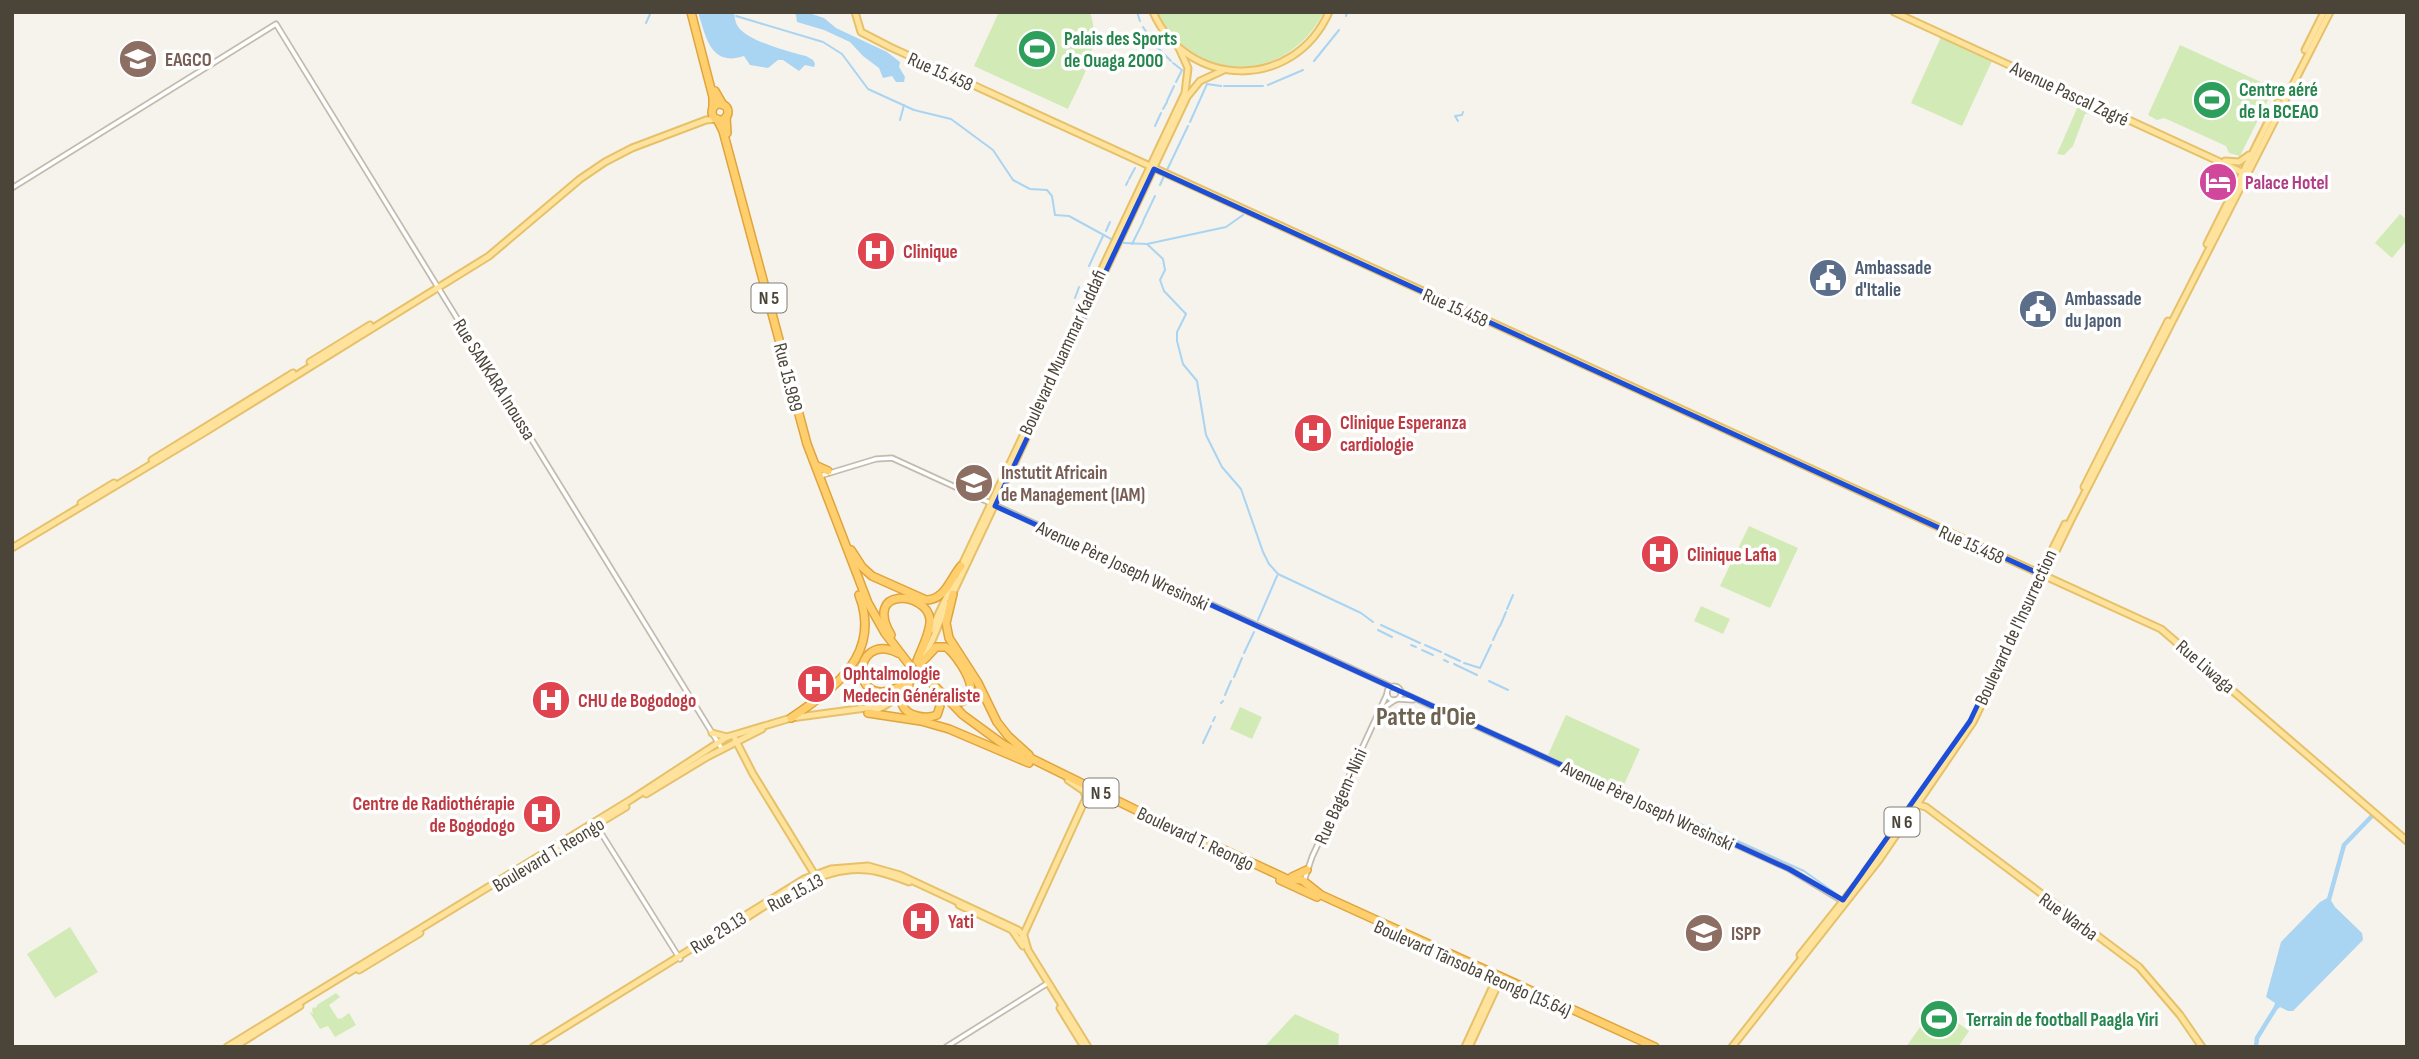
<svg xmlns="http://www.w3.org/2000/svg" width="2419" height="1059" font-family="'Sofia Sans Condensed',sans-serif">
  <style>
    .green { fill: #d2eab5 }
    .water { fill: #a9d4f2 }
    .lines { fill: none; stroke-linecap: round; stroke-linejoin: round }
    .stream { stroke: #a9d4f2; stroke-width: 2 }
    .river { stroke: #a9d4f2; stroke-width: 4.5 }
    .minor-casing { stroke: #c2bbae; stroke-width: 7 }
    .major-casing { stroke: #e6c16a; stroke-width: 9 }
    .highway-casing { stroke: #e0a43c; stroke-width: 10 }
    .minor { stroke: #fff; stroke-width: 3.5 }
    .major { stroke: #ffe39c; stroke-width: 5 }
    .highway { stroke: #ffcf6e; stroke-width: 7 }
    .highway-bridge-casing { stroke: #e0a43c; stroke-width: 10; stroke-linecap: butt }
    .highway-bridge { stroke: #ffcf6e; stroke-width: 7 }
    .marked { fill: none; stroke: #1d4ed8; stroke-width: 5; stroke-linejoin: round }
    .labels { text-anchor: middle; stroke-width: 7; stroke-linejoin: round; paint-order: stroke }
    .shield { fill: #fff; stroke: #817c74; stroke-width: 2 }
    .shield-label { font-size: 18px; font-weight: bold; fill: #4b4439 }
    .leisure-label { font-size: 19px; font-weight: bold; fill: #27864d; stroke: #fff; text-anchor: start }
    .education-label { font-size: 19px; font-weight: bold; fill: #785e54; stroke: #fff; text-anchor: start }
    .street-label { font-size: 19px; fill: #4b4439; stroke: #fff }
    .hotel-label { font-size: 19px; font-weight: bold; fill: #b23c85; stroke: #fff; text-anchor: start }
    .health-label { font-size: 19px; font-weight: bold; fill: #be3a42; stroke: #fff; text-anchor: start }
    .service-label { font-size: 19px; font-weight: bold; fill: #4e5e75; stroke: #fff; text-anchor: start }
    .district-label { font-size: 26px; font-weight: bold; fill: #6e6250; stroke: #fff }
  </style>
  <rect width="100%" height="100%" fill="#f6f3ec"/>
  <g class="green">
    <path d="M999,12H1090C1102,46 1082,79 1068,109L974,66Z"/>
    <path d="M1157,12H1324C1286,85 1195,85 1157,12Z"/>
    <polygon points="1941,37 1992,61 1962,126 1911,103"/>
    <polygon points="2180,45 2274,88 2240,156 2229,153 2226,146 2171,121 2164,118 2157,120 2148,115"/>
    <polygon points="2083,102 2107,115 2093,112 2085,114 2073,146 2064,155 2057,154 2078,106"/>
    <polygon points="2400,214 2407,220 2407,240 2392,258 2375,243"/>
    <polygon points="1749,526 1798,548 1770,608 1720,586"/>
    <polygon points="1701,606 1730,619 1723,634 1694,621"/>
    <polygon points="1240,707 1262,717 1252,739 1230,729"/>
    <polygon points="1566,715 1640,749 1622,789 1548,755"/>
    <polygon points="70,927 98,972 55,998 27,954"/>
    <polygon points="336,993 340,997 329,1005 338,1019 341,1018 344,1021 342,1018 349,1013 356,1025 335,1037 328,1026 320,1029 309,1011 313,1014 312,1009 314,1007 316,1008 317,1005"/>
    <polygon points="1935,1006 1969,1031 1958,1047 1906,1047"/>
    <polygon points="1295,1014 1339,1034 1338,1047 1264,1047"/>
  </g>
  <g class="water">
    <path d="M698,12H734C735,18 735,23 739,28C749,41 789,52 806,56L813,60L815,64L814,67L805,65L799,71L783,60H778L768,68L750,65L744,56C711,67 706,38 698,12Z"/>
    <polygon points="792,12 806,12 824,18 836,28 887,52 900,62 899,67 905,77 904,82 896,82 892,76 883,78 879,68 863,56 850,42 824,30 797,22 796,15"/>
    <polygon points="2329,897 2335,907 2362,933 2363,940 2293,1011 2288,1011 2280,1007 2278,1009 2274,1007 2275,1003 2266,997 2281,942 2320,902"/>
  </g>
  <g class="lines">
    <g class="stream">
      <polyline points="1137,12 1140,21"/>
      <polyline points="736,16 823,42 842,54 868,89 914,110 951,119 993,150 1013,180 1030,189 1047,190 1052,196 1055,215 1069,216 1111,239"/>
      <polyline points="1346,16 1347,12"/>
      <polyline points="646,23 651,12"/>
      <polyline points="1143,27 1155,45 1171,61"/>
      <polyline points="1314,61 1339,30"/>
      <polyline points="1173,63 1182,70 1176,82"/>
      <polyline points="1268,85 1303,70"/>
      <polyline points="1224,86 1263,86"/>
      <polyline points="1167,101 1174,86"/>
      <polyline points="1163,109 1167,102"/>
      <polyline points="900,120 904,105"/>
      <polyline points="1458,121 1455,116 1462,115 1463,112"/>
      <polyline points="1190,122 1207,84 1221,86"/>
      <polyline points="1155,126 1161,113"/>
      <polyline points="1167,170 1188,126"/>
      <polyline points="1129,179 1135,168"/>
      <polyline points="1126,185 1128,181"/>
      <polyline points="1160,185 1164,176"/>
      <polyline points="1143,221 1155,196"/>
      <polyline points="1106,231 1110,222"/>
      <polyline points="1124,243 1147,244 1226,227 1243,215"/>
      <polyline points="1132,244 1143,222"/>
      <polyline points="1147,244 1163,259 1165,270 1160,280 1164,291 1186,314 1177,332 1177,341 1183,364 1197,381 1206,435 1222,467 1241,489 1263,552 1269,564 1278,574 1361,613 1373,622"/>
      <polyline points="1089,266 1103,236"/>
      <polyline points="1075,298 1079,287"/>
      <polyline points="1507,609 1513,595"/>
      <polyline points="1258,620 1277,576"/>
      <polyline points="1381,625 1420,643"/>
      <polyline points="1500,626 1506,612"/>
      <polyline points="1378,630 1392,637"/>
      <polyline points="1493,640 1499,627"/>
      <polyline points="1411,645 1416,647"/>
      <polyline points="1425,645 1441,652"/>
      <polyline points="1422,650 1433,655"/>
      <polyline points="1244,653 1254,632"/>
      <polyline points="1445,654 1460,661"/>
      <polyline points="1444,660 1448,662"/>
      <polyline points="1464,663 1480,668 1491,645"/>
      <polyline points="1454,664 1477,675"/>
      <polyline points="1234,677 1242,658"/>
      <polyline points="1489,681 1508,690"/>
      <polyline points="1225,695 1231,681"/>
      <polyline points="1221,703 1223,701"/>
      <polyline points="1213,721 1215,717"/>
      <polyline points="1203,743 1211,726"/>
      <polyline points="1627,791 1804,871 1838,895"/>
    </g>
    <g class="river">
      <polyline points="2328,903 2344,845 2372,816"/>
      <polyline points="2256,1047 2257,1038 2278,1004"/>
    </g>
    <g class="minor-casing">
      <g id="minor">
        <polyline points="12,188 276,24 722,749"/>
        <polyline points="820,476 876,459 892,458 1392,687"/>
        <circle cx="1394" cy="693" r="7"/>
        <polyline points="1401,692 1789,869 1844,902"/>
        <polyline points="1398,699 1413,700"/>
        <polyline points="1378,717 1386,706 1395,700"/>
        <polyline points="596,825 680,959"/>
        <polyline points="1304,881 1312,857 1387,694"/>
        <polyline points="946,1047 1048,983"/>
      </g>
    </g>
    <g class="major-casing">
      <g id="major">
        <polyline points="855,12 861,32 890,47 2161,629 2407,841"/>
        <path d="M1153,12C1188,90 1294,91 1329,12"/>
        <polyline points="1894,12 2244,173"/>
        <polyline points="2305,50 2324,12"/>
        <polyline points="2225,161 2239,162 2249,155"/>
        <polyline points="2228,167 2233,175 2233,187"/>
        <polyline points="2207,244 2278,102"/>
        <polyline points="310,362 370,325"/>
        <polyline points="152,460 293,373"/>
        <polyline points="2084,487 2168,321"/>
        <polyline points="81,503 114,483"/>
        <polyline points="12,548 205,432 489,256 580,179 605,162 632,148 706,120 716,119"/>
        <polyline points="2052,550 2065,524"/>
        <polyline points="961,567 1185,93 1188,68 1179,48"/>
        <polyline points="952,595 1187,97 1200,81 1224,70"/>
        <polyline points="931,630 955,579"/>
        <path d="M868,713C916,699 928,645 948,604"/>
        <polyline points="712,733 727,737"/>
        <polyline points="735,739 753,774 815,875"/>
        <polyline points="1068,780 1084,791 1086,798"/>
        <polyline points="646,794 707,757 762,729"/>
        <polyline points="1086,798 1093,796 1114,803"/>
        <polyline points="1918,805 1926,807 2139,967 2180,1015 2202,1047"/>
        <polyline points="523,869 626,807"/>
        <polyline points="1865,872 1907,815"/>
        <polyline points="959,905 1012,930 1023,946"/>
        <polyline points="1022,938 1086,798"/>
        <path d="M714,939C756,913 815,864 867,870C881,871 896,877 909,882"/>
        <polyline points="1800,955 1855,886"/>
        <polyline points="359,970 420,933"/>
        <polyline points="1060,1008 1084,1047"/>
        <polyline points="227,1047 632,799 727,737 791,718 873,707 895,695 906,681 918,658"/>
        <polyline points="234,1047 300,1006"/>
        <polyline points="533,1047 804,879 831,869 868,866 900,875 1018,930 1024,936 1028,950 1088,1047"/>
        <polyline points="1465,1047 1494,984 1504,979"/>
        <polyline points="1469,1047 1500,980"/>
        <polyline points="1732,1047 1879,860 1973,722 2071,520 2330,12"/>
      </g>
    </g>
    <g class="highway-casing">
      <g id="highway">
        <polyline points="691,12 713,97 713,108"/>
        <polyline points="715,91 723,105"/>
        <circle cx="720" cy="112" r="8"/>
        <polyline points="726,117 727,133"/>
        <polyline points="717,119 723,131 807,444 868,603 885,633 908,663"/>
        <polyline points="817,466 828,471"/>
        <path d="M851,550L862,567L872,576L926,600C945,600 950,579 961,566"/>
        <polyline points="953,594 946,623 949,638 978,683 997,722 1008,736 1029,755"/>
        <path d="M891,635C863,587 926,591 930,619C931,632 921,649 917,661"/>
        <path d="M898,653C850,629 848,718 904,684"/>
        <path d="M920,664L936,647H946C957,655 982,691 965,700C959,704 954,702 948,699"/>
        <polyline points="924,675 963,715 1004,745 1134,809 1257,865 1287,879 1302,880 1321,895 1655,1047"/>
        <path d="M909,686L902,704C906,716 925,720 937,715L940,706L937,697"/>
        <polyline points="868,713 921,721 949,729 1029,763"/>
        <path d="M791,718C835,688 882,654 859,595"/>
        <polyline points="1292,877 1307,870"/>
        <polyline points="1280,880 1317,897"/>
      </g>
    </g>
    <use href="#minor" class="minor"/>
    <use href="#major" class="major"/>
    <use href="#highway" class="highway"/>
    <g class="highway-bridge-casing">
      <polyline id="highway-bridge" points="908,663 922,680"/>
    </g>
    <use href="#highway-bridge" class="highway-bridge"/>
  </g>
  <path class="marked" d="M1154,169L2040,574L1970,721L1843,900L1789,869L995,506Z"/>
  <defs>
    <g id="stadium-disc" transform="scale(2.0125)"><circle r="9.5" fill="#2e9e5b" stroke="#fff"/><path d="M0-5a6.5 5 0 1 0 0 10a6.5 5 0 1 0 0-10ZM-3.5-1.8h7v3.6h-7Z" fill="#fff"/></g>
    <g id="university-disc" transform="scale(2.0125)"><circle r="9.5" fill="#8d6e63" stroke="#fff"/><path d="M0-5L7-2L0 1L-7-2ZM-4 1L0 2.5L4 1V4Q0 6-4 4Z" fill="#fff"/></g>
    <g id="hotel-disc" transform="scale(2.0125)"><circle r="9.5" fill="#d1479c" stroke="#fff"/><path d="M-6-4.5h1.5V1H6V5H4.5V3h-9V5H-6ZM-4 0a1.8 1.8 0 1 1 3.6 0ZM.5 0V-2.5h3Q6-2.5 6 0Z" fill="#fff"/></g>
    <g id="hospital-disc" transform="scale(2.0125)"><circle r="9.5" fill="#e0444e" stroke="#fff"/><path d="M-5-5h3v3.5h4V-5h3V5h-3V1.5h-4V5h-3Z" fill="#fff"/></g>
    <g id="civic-disc" transform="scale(2.0125)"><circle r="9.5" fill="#5c6f8a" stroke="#fff"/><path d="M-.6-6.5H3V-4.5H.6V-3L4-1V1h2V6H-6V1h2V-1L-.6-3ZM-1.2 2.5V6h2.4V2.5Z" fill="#fff"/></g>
  </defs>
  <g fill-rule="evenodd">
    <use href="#stadium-disc" x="1037" y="49"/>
    <use href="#university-disc" x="138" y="59"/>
    <use href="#stadium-disc" x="2212" y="100"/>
    <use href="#hotel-disc" x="2218" y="182"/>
    <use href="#hospital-disc" x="876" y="251"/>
    <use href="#civic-disc" x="1828" y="278"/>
    <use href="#civic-disc" x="2038" y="309"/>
    <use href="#hospital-disc" x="1313" y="433"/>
    <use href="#university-disc" x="974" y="483"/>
    <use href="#hospital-disc" x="1660" y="554"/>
    <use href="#hospital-disc" x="816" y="684"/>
    <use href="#hospital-disc" x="551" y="700"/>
    <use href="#hospital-disc" x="542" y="814"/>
    <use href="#hospital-disc" x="921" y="921"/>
    <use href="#university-disc" x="1704" y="933"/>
    <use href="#stadium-disc" x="1939" y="1019"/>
  </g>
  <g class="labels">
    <g class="shield">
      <rect x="751.5" y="283.5" width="35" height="29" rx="5"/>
      <rect x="1083.5" y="778.5" width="35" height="29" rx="5"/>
      <rect x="1884.5" y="807.5" width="35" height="29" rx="5"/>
    </g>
    <g class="shield-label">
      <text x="769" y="304">N 5</text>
      <text x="1101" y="799">N 5</text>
      <text x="1902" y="828">N 6</text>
    </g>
    <g class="leisure-label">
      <text x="1064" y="45">Palais des Sports<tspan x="1064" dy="22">de Ouaga 2000</tspan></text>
      <text x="2239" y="96">Centre aéré<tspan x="2239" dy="22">de la BCEAO</tspan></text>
      <text x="1966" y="1026">Terrain de football Paagla Yiri</text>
    </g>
    <g class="education-label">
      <text x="165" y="66">EAGCO</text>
      <text x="1001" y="479">Instutit Africain<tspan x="1001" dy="22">de Management (IAM)</tspan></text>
      <text x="1731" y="940">ISPP</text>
    </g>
    <g class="street-label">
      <text transform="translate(941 71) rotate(24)" y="7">Rue 15.458</text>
      <text transform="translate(2070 93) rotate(25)" y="7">Avenue Pascal Zagré</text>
      <text transform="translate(1456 307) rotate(24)" y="7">Rue 15.458</text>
      <text transform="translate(1062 352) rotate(-65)" y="7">Boulevard Muammar Kaddafi</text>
      <text transform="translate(789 377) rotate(76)" y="7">Rue 15.989</text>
      <text transform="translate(495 379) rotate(58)" y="7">Rue SANKARA Inoussa</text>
      <text transform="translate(1972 544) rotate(24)" y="7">Rue 15.458</text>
      <text transform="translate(1123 565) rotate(25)" y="7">Avenue Père Joseph Wresinski</text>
      <text transform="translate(2015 627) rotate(-65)" y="7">Boulevard de l'Insurrection</text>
      <text transform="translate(2206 666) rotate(41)" y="7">Rue Liwaga</text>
      <text transform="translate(1340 796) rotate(-66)" y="7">Rue Bagem-Nini</text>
      <text transform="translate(1648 805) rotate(25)" y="7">Avenue Père Joseph Wresinski</text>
      <text transform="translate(1196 838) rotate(25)" y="7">Boulevard T. Reongo</text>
      <text transform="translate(548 854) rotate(-31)" y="7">Boulevard T. Reongo</text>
      <text transform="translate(795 892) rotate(-28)" y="7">Rue 15.13</text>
      <text transform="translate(2069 916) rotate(36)" y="7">Rue Warba</text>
      <text transform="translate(718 932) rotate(-32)" y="7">Rue 29.13</text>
      <text transform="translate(1473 968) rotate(24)" y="7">Boulevard Tânsoba Reongo (15.64)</text>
    </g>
    <g class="hotel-label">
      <text x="2245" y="189">Palace Hotel</text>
    </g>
    <g class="health-label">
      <text x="903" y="258">Clinique</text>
      <text x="1340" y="429">Clinique Esperanza<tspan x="1340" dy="22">cardiologie</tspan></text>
      <text x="1687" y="561">Clinique Lafia</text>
      <text x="843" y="680">Ophtalmologie<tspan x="843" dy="22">Medecin Généraliste</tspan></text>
      <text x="578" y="707">CHU de Bogodogo</text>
      <text x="515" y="810" text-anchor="end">Centre de Radiothérapie<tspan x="515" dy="22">de Bogodogo</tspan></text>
      <text x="948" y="928">Yati</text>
    </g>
    <g class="service-label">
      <text x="1855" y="274">Ambassade<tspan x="1855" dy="22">d'Italie</tspan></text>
      <text x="2065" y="305">Ambassade<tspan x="2065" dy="22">du Japon</tspan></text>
    </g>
    <g class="district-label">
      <text x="1426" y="725">Patte d'Oie</text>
    </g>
  </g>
  <rect width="2419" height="1059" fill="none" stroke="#4b4439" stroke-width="28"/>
</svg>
